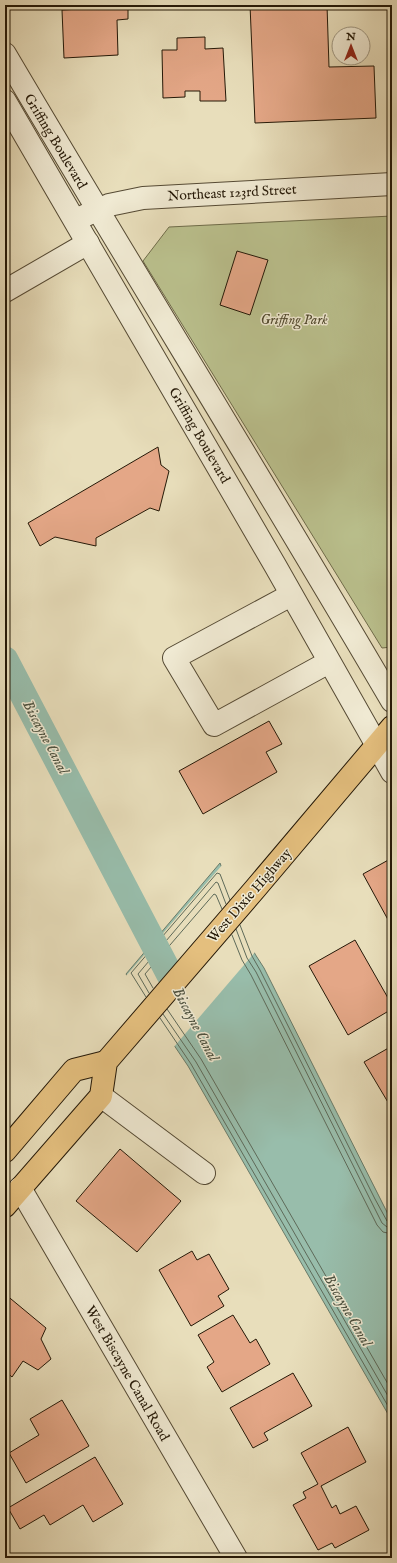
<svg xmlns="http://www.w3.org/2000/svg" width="397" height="1563" font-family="'IM FELL English',serif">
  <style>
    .green { fill: #bac08d; stroke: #6f6c4a }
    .water { fill: #98bdab; stroke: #6a7b69 }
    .pier { fill: #e8debb }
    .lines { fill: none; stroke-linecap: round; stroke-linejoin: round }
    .shore { stroke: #5e6a59; stroke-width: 1 }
    .canal { stroke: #98bdab; stroke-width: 27 }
    .building { fill: #e4a787; stroke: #241807 }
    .minor-casing { stroke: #554a34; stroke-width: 24 }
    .major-casing { stroke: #241807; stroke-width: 24 }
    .minor { stroke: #f0ead3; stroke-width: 22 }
    .major { stroke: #e4bf7e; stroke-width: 22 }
    .labels { text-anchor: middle; stroke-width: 3; stroke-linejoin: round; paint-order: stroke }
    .street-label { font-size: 14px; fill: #241807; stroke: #f0ead3 }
    .park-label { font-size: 14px; font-style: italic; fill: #514a2f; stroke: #f0ead3 }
    .water-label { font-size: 15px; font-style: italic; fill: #4d5240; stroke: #f0ead3 }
  </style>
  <rect width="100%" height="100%" fill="#e8debb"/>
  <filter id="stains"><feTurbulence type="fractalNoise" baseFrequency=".005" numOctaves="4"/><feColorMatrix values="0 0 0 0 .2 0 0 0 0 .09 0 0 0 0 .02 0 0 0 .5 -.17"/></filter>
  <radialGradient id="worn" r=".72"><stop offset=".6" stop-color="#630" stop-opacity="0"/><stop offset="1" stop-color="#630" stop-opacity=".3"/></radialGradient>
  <polygon class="green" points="392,216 392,647 382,648 143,261 169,227"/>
  <polygon class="water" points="220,863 255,954 264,968 392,1222 392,1421 188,1066 126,974"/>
  <polygon class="pier" points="223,864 256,951 173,1048 125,977"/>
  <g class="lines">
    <g class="shore">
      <polyline points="240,925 252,956 260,970 375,1199 387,1221 392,1223"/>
      <polyline points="236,929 247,958 256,972 382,1223 387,1227 392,1228"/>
      <polyline points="232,935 242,960 251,975 377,1225 383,1232 392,1234"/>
      <polyline points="153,988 145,974 214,894 216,895 222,909"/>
      <polyline points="149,993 138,974 216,882 218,883 226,904"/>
      <polyline points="146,997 131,973 217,873 220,874 230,900"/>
      <polyline points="167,1009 201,1059 392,1391"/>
      <polyline points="163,1014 196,1062 392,1403"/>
      <polyline points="160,1018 191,1064 392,1413"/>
    </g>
    <polyline class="canal" points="5,660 170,975"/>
  </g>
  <g class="building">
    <polygon points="98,5 128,5 128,19 117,20 118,55 64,58 62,10 98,8"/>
    <polygon points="250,5 327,5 329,67 374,66 376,118 255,123"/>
    <polygon points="205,37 205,49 223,48 226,101 200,101 200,91 185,91 185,97 163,98 162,50 177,50 177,38"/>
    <polygon points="237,251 268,260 250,315 220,305"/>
    <polygon points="158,447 161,465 169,471 159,511 150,508 96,538 96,546 55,537 40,546 28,523"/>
    <polygon points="269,721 282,744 266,752 277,772 203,814 179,771"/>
    <polygon points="392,858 392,927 363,874"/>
    <polygon points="355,940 392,1005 392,1009 348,1035 309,966"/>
    <polygon points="392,1046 392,1109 364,1062"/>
    <polygon points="120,1149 181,1201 137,1252 76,1201"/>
    <polygon points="192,1251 197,1260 209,1254 229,1289 218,1296 224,1306 191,1326 159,1270"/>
    <polygon points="5,1294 46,1328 41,1339 51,1359 38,1370 23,1361 12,1377 5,1371"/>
    <polygon points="233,1315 250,1343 256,1339 270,1364 222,1392 207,1367 214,1362 198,1335"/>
    <polygon points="293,1373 312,1406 264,1433 268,1440 253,1448 230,1408"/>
    <polygon points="62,1400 89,1446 26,1483 9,1453 39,1435 30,1419"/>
    <polygon points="348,1427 366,1462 321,1486 332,1508 336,1505 340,1514 356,1506 369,1530 335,1548 332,1543 318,1550 293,1505 306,1498 303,1492 318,1484 301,1453"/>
    <polygon points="95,1457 123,1504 93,1522 83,1505 50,1525 44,1515 20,1529 8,1508"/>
  </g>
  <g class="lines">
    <g class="minor-casing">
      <g id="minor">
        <path d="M5,54C133,271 265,484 392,701"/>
        <polyline points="5,101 276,567 392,772"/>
        <polyline points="84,216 109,205 143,198 392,184"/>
        <polyline points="5,291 88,243"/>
        <polyline points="291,595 174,658 214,725 329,662"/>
        <polyline points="101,1096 204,1173"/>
        <polyline points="20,1188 236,1558"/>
      </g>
    </g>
    <g class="major-casing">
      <g id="major">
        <polyline points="5,1151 74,1070 106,1062"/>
        <polyline points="5,1206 101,1096 106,1062 255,889 392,727"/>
      </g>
    </g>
    <use href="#minor" class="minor"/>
    <use href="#major" class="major"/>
  </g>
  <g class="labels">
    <g class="street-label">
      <text transform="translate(56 141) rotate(59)" y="5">Griffing Boulevard</text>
      <text transform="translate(232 192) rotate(-3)" y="5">Northeast 123rd Street</text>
      <text transform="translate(200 435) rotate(60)" y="5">Griffing Boulevard</text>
      <text transform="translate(249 895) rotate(-49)" y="5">West Dixie Highway</text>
      <text transform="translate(128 1373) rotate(60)" y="5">West Biscayne Canal Road</text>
    </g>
    <g class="park-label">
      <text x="294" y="324">Griffing Park</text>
    </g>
    <g class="water-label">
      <text transform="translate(46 737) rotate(62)" y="5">Biscayne Canal</text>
      <text transform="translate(196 1024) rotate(62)" y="5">Biscayne Canal</text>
      <text transform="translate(348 1310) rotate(60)" y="5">Biscayne Canal</text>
    </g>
  </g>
  <rect width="397" height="1563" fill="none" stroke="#e8debb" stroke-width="20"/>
  <rect x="6" y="6" width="385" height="1551" fill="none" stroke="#241807" stroke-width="2"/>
  <rect x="10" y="10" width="377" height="1543" fill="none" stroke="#241807"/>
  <g transform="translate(351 46)"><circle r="19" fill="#f0ead3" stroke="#9e9681"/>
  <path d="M0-3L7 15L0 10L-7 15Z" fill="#8f2418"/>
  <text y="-6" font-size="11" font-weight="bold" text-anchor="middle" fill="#241807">N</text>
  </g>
  <rect width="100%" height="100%" filter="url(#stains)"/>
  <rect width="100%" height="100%" fill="url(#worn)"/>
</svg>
